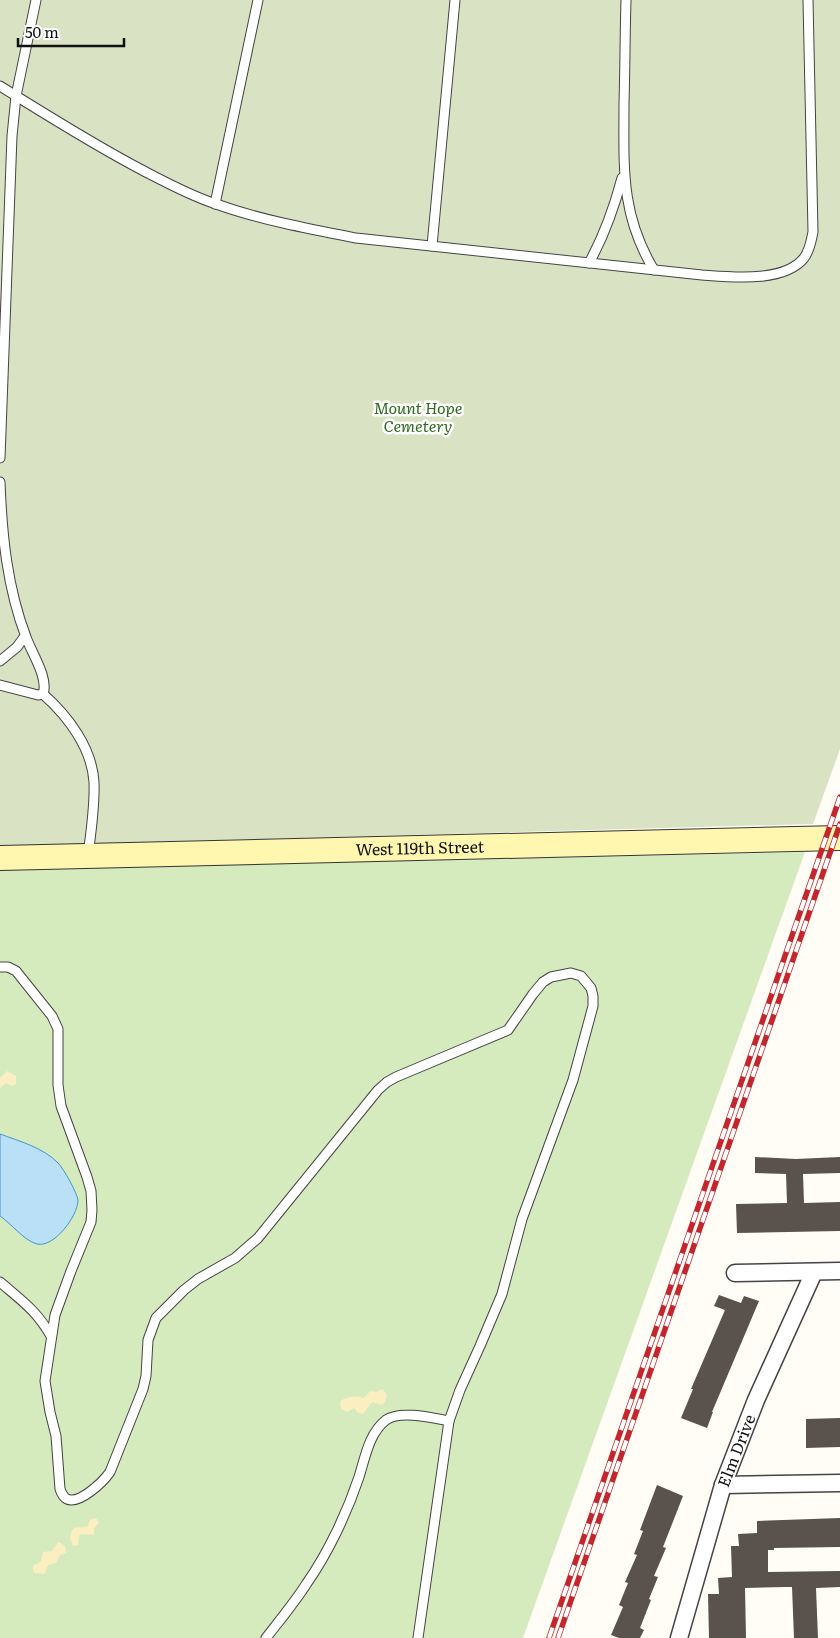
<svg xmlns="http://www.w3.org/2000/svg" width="840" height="1638" font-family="Literata,serif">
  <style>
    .green { fill: #d5ebbd }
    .sand { fill: #fbeec1 }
    .cemetery { fill: #d9e3c4 }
    .water { fill: #b9e0f7; stroke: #3f96cf }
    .building { fill: #5a524d }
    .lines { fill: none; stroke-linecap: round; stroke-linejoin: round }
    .lane-casing { stroke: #444; stroke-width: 11 }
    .street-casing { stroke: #444; stroke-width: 19 }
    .secondary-casing { stroke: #333; stroke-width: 26 }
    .lane { stroke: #fff; stroke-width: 9 }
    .street { stroke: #fff; stroke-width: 16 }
    .secondary { stroke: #fff6b0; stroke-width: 24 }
    .rail-casing { stroke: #c4262e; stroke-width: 5.5 }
    .rail { stroke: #fff; stroke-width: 4; stroke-dasharray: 11; stroke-linecap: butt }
    .labels { text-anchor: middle; stroke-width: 5; stroke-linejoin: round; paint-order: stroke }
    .park-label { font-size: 16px; font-style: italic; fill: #2f6b1f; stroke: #fff }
    .street-label { font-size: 16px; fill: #111; stroke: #fff }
  </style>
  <rect width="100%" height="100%" fill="#fffdf5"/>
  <polygon class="green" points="805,852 523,1638 0,1638 0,870"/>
  <g class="sand">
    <polygon points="7,1071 16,1076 16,1084 12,1086 6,1083 0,1088 0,1078"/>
    <path d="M383,1389L387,1395L385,1402L382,1405L372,1402L363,1414L358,1413L354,1408L347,1412L341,1409L340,1402C345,1396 357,1396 364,1398L370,1391L376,1392Z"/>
    <path d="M94,1518L97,1519L99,1523L94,1528V1535L81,1534L79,1537L78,1545L73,1546L70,1538C73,1522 77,1530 88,1526L90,1520Z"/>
    <polygon points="59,1542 65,1546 66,1553 60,1555 56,1563 48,1565 46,1571 44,1574 35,1573 33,1570 33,1566 41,1561 43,1552 52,1551 56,1545"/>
  </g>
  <polygon class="cemetery" points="0,0 840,0 840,749 813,824 0,846"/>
  <path class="water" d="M0,1134C19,1141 44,1148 58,1163C64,1169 77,1193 78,1200C78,1216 54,1248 37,1244C23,1240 12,1224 0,1216Z"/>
  <g class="building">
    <polygon points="755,1157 796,1159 840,1157 840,1173 803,1174 804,1203 840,1202 840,1231 737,1233 736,1204 787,1203 786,1174 755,1173"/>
    <polygon points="719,1295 741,1303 744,1296 759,1301 712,1412 713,1412 707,1428 681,1418 693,1389 691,1389 725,1310 714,1306"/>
    <polygon points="840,1418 840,1447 806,1448 806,1419"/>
    <polygon points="657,1485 683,1496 663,1547 666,1548 654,1576 658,1577 649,1599 651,1600 640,1628 644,1630 640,1638 619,1638 611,1635 623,1607 619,1605 628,1583 625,1582 637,1555 634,1554 643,1531 640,1530"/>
    <polygon points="840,1518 840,1547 774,1548 774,1550 768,1550 768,1572 840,1571 840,1587 816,1588 818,1638 794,1638 792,1587 786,1587 745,1588 746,1638 709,1638 708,1594 719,1594 718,1578 732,1577 731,1546 739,1546 738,1534 757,1533 757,1521"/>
  </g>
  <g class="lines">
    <g class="lane-casing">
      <g id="lane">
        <path d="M626,0C625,34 625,69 624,103C624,166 620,214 654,270"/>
        <path d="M0,86C47,115 94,145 144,171C167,183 191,196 216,204C261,220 309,229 356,238L702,275C731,277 784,283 804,258C810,250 811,241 813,232L808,0"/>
        <polyline points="215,204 258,0"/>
        <polyline points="432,246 455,0"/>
        <path d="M589,263C604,236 614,208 622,178"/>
        <polyline points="0,458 12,136 16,96 36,0"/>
        <path d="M0,482C2,535 7,587 26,637C31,652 49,678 43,694L38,695L0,685"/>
        <polyline points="0,661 17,647 25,636"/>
        <path d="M43,694C68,716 92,748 94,782C95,806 91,832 88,855"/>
        <path d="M0,967H8L16,971L52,1016L58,1029V1085L61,1106L87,1177L91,1191L92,1210L91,1222L71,1271L55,1315L45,1381L50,1412L56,1436L60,1489C61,1492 63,1497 67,1499C79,1505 103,1482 110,1472L143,1389L146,1376L148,1340L156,1318L184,1290L198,1279L235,1258L258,1238L378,1090L387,1082L396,1077L508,1030L533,994L543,982L551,977L571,973L581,976L591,988L593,996V1006L573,1080L522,1219L502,1294L480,1346L460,1390L449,1421L418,1638"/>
        <path d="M0,1282C22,1301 36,1310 51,1336"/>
        <path d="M266,1638C280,1620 295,1602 307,1583C328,1553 347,1513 359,1477C365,1458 369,1433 386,1420C400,1410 433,1418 449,1421"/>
      </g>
    </g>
    <g class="street-casing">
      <g id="street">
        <polyline points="735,1273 840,1271"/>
        <polyline points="723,1485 840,1483"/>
        <path id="s1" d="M679,1638L723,1485L756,1400L814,1272"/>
      </g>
    </g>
    <g class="secondary-casing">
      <g id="secondary">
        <path id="s2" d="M0,858L840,838"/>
      </g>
    </g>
    <use href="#lane" class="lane"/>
    <use href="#street" class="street"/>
    <use href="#secondary" class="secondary"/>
    <g class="rail-casing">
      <g id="rail">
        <polyline points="549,1638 840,797"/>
        <polyline points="558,1638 840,824"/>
      </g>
    </g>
    <use href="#rail" class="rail"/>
  </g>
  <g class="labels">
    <g class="park-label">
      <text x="418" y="414">Mount Hope<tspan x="418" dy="18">Cemetery</tspan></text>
    </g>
    <g class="street-label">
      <text dy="6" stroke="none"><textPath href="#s2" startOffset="420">West 119th Street</textPath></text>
      <text dy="6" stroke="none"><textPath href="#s1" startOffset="196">Elm Drive</textPath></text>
    </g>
  </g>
  <path d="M18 38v8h106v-8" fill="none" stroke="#111111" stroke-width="2.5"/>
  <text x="25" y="38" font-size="15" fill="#111111" stroke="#ffffff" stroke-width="4" paint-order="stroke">50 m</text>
</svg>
